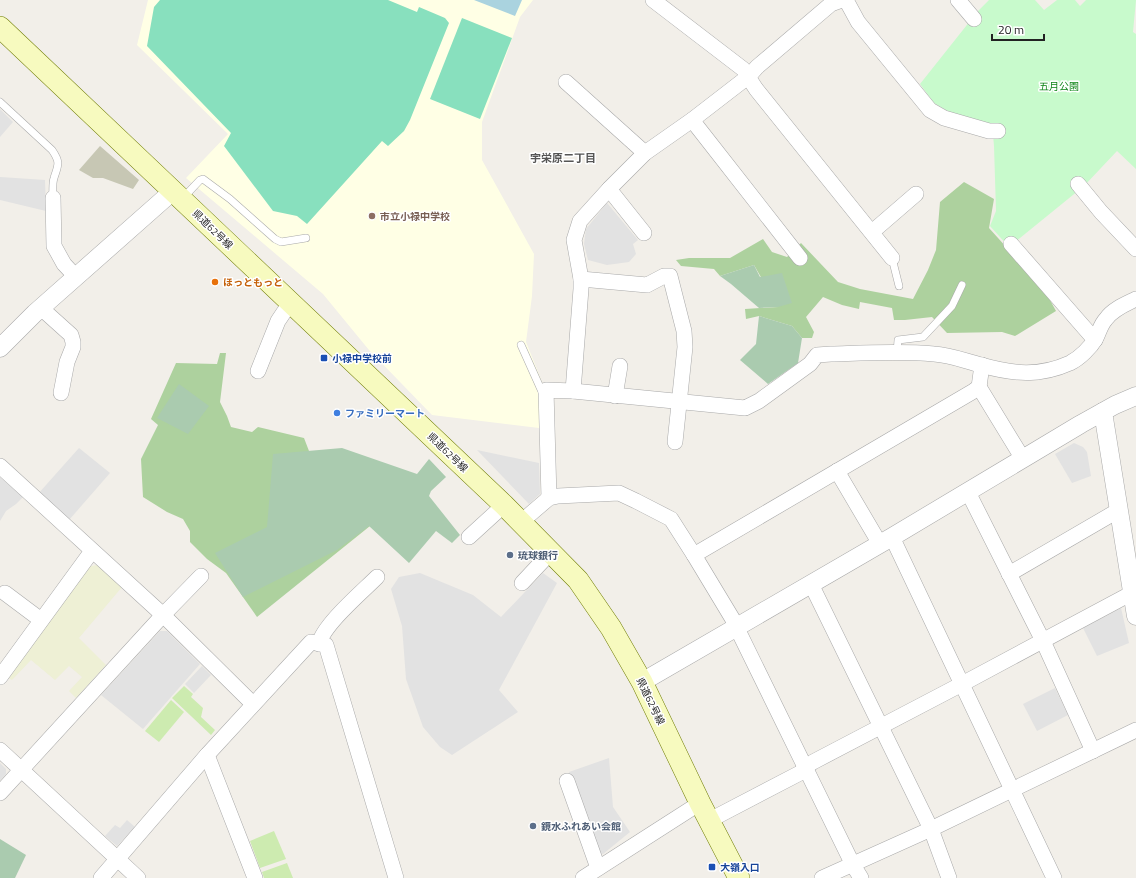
<svg xmlns="http://www.w3.org/2000/svg" width="1136" height="878" font-family="'Titillium Web','Noto Sans JP',sans-serif">
  <style>
    .education { fill: #ffffe5 }
    .construction { fill: #c7c7b4 }
    .farmland { fill: #eef0d5 }
    .grass { fill: #cdebb0 }
    .forest { fill: #add19e }
    .cemetery { fill: #aacbaf }
    .park { fill: #c8facc }
    .pitch { fill: #88e0be }
    .parking { fill: #e2e2e2 }
    .water { fill: #aad3df }
    .lines { fill: none; stroke-linecap: round; stroke-linejoin: round }
    .service-casing { stroke: #a9a9a9; stroke-width: 8 }
    .minor-casing { stroke: #a9a9a9; stroke-width: 16 }
    .tertiary-casing { stroke: #a9a9a9; stroke-width: 19 }
    .secondary-casing { stroke: #707d05; stroke-width: 22 }
    .service { stroke: #fff; stroke-width: 7 }
    .minor { stroke: #fff; stroke-width: 15 }
    .tertiary { stroke: #fff; stroke-width: 18 }
    .secondary { stroke: #f7fabf; stroke-width: 21 }
    .education-dot { fill: #8d6e63; stroke: #fff; stroke-width: 1.5 }
    .food-dot { fill: #e8710a; stroke: #fff; stroke-width: 1.5 }
    .transit-dot { fill: #1a4fb4; stroke: #fff; stroke-width: 1.5 }
    .shop-dot { fill: #3f7fe0; stroke: #fff; stroke-width: 1.5 }
    .service-dot { fill: #5c6f8a; stroke: #fff; stroke-width: 1.5 }
    .labels { text-anchor: middle; stroke-width: 3; stroke-linejoin: round; paint-order: stroke }
    .park-label { font-size: 10px; fill: #0c8416; stroke: #fff }
    .education-label { font-size: 10px; font-weight: bold; fill: #785e54; stroke: #fff; text-anchor: start }
    .street-label { font-size: 10px; fill: #222; stroke: #fff }
    .food-label { font-size: 10px; font-weight: bold; fill: #c56008; stroke: #fff; text-anchor: start }
    .transit-label { font-size: 10px; font-weight: bold; fill: #164399; stroke: #fff; text-anchor: start }
    .shop-label { font-size: 10px; font-weight: bold; fill: #366cbe; stroke: #fff; text-anchor: start }
    .service-label { font-size: 10px; font-weight: bold; fill: #4e5e75; stroke: #fff; text-anchor: start }
    .neighbourhood-label { font-size: 11px; font-weight: bold; fill: #555; stroke: #fff }
  </style>
  <rect width="100%" height="100%" fill="#f2efe9"/>
  <polygon class="education" points="148,0 533,0 520,17 482,122 482,160 534,254 532,296 526,342 543,384 539,428 432,415 369,350 323,294 186,178 228,134 137,45"/>
  <polygon class="construction" points="100,146 139,180 133,189 103,178 93,178 79,170"/>
  <polygon class="farmland" points="97,565 122,587 79,638 106,665 76,698 69,691 82,677 69,666 55,680 31,660 12,680 7,677 87,567"/>
  <g class="grass">
    <polygon points="184,686 193,694 191,697 203,708 201,717 215,730 211,735 172,698"/>
    <polygon points="171,700 184,712 159,742 145,731"/>
    <polygon points="274,831 286,859 260,868 250,841"/>
    <polygon points="287,863 293,878 264,878 262,872"/>
  </g>
  <g class="forest">
    <polygon points="964,182 994,199 989,228 1044,289 1056,311 1015,336 1002,332 947,333 932,317 905,320 894,320 892,308 860,302 859,309 842,305 823,297 806,317 814,332 812,338 802,338 792,326 759,316 746,319 745,309 778,307 754,265 720,276 714,269 681,266 676,260 689,258 730,258 763,239 772,252 787,257 801,243 838,282 860,289 913,299 928,270 936,250 940,202"/>
    <polygon points="220,353 226,353 220,402 227,416 231,427 252,432 258,427 304,438 309,451 370,526 257,617 226,573 207,559 190,542 190,531 183,519 167,512 143,497 141,459 158,425 151,419 176,363 217,364"/>
  </g>
  <g class="cemetery">
    <polygon points="754,265 760,277 782,273 792,303 778,307 759,308 731,284 720,276"/>
    <polygon points="759,316 792,326 802,338 798,363 768,384 740,360 756,344"/>
    <polygon points="179,384 209,406 188,434 157,418"/>
    <polygon points="342,448 417,474 429,459 446,477 431,491 429,496 460,535 452,543 436,531 409,563 369,526 337,550 243,597 215,553 267,527 273,454"/>
    <polygon points="0,839 26,855 15,878 0,878"/>
  </g>
  <polygon class="park" points="989,0 1035,0 1044,10 1057,0 1075,0 1080,6 1086,0 1136,0 1133,32 1136,34 1136,169 1117,151 1084,186 1009,247 990,226 996,211 994,146 992,124 951,113 934,103 920,84 978,11"/>
  <g class="pitch">
    <polygon points="160,0 388,0 417,12 419,7 445,18 449,23 410,120 404,131 388,146 382,141 307,224 297,216 273,211 224,146 231,133 147,46 154,7"/>
    <polygon points="462,18 512,38 480,119 430,99"/>
  </g>
  <g class="parking">
    <polygon points="0,109 13,122 0,137"/>
    <polygon points="0,177 45,180 46,211 0,200"/>
    <polygon points="607,203 638,240 633,244 636,254 629,262 607,265 588,260 584,244 586,229"/>
    <polygon points="1074,443 1083,447 1087,452 1091,476 1072,483 1055,454"/>
    <polygon points="79,448 110,473 69,520 38,494"/>
    <polygon points="477,450 539,463 540,494 529,504"/>
    <polygon points="0,477 23,497 16,504 6,511 0,521"/>
    <polygon points="420,573 473,595 501,617 543,573 557,583 499,690 518,712 452,755 440,747 423,727 406,679 402,626 391,589 399,577"/>
    <polygon points="1121,608 1129,643 1097,656 1083,628"/>
    <polygon points="160,631 167,631 200,664 143,729 101,695"/>
    <polygon points="202,666 211,675 194,693 185,684"/>
    <polygon points="1055,688 1068,715 1037,731 1023,704"/>
    <polygon points="609,758 613,807 630,832 603,854 596,852 569,772"/>
    <polygon points="0,763 6,769 6,774 0,781"/>
    <polygon points="127,820 135,827 117,846 105,836 115,825 120,828"/>
  </g>
  <polygon class="water" points="474,0 522,0 515,16"/>
  <g class="lines">
    <g class="service-casing">
      <g id="service">
        <path d="M0,102L52,150C61,163 58,165 54,178C52,184 53,192 53,198"/>
        <polyline points="183,198 200,180 203,179 230,199 275,239 281,242 306,238"/>
        <polyline points="892,258 899,286"/>
        <polyline points="521,345 543,394"/>
        <polyline points="897,353 898,340 923,337 952,306 962,285"/>
      </g>
    </g>
    <g class="minor-casing">
      <g id="minor">
        <polyline points="653,0 743,69 756,89 892,258"/>
        <polyline points="846,0 858,22 930,110 944,118 989,131 998,131"/>
        <polyline points="958,0 974,19"/>
        <polyline points="566,82 645,153"/>
        <polyline points="692,120 800,258"/>
        <polyline points="1078,184 1101,212 1136,249"/>
        <polyline points="609,189 644,233"/>
        <polyline points="53,198 54,246 64,264 76,277"/>
        <polyline points="872,232 916,194"/>
        <polyline points="1011,244 1095,340"/>
        <polyline points="581,279 647,285 664,276 670,276 684,331 685,347 675,442"/>
        <polyline points="41,308 71,335 73,342 73,347 67,362 61,393"/>
        <polyline points="258,371 278,321 290,303"/>
        <polyline points="979,387 1023,459"/>
        <polyline points="573,391 581,289 581,279 574,240 580,221 609,189 645,153 692,120 749,76 757,67 831,4 842,0"/>
        <polyline points="615,396 620,366"/>
        <polyline points="0,466 163,615 253,704"/>
        <polyline points="837,471 880,544"/>
        <polyline points="968,492 1043,641 1093,751"/>
        <path d="M549,498L546,390L573,391L745,408L759,401L810,364L817,355L831,354C865,353 900,351 934,354C951,355 965,361 981,365C1013,374 1039,377 1070,363C1080,358 1091,347 1096,338C1099,332 1101,324 1106,319C1113,309 1126,304 1136,299"/>
        <polyline points="521,522 549,498 558,496 619,493 636,501 671,519 694,555 732,618 853,865 861,878"/>
        <polyline points="469,537 504,505"/>
        <polyline points="892,537 1054,878"/>
        <polyline points="694,555 972,392 979,387 982,365"/>
        <polyline points="1009,574 1119,510"/>
        <polyline points="522,583 551,552"/>
        <polyline points="811,584 931,829 949,878"/>
        <polyline points="5,593 41,620"/>
        <path d="M319,644C323,625 362,592 377,577"/>
        <polyline points="0,677 92,551"/>
        <polyline points="0,750 138,878"/>
        <polyline points="207,755 255,878"/>
        <polyline points="567,781 598,868"/>
        <polyline points="0,793 163,615 201,576"/>
        <polyline points="708,821 800,773 806,767 813,762 962,684 1132,593"/>
        <polyline points="101,878 207,755 311,642 326,645 396,878"/>
        <polyline points="583,878 700,803"/>
        <polyline points="822,878 931,829 1136,730"/>
      </g>
    </g>
    <g class="tertiary-casing">
      <g id="tertiary">
        <polyline points="0,348 35,313 173,191"/>
        <polyline points="1103,412 1136,616"/>
        <polyline points="642,682 892,537 1081,424 1115,405 1136,396"/>
      </g>
    </g>
    <g class="secondary-casing">
      <polyline id="secondary" points="0,27 504,505 578,580 611,628 642,682 700,803 739,878"/>
    </g>
    <use href="#service" class="service"/>
    <use href="#minor" class="minor"/>
    <use href="#tertiary" class="tertiary"/>
    <use href="#secondary" class="secondary"/>
  </g>
  <circle class="education-dot" cx="372" cy="216" r="4"/>
  <circle class="food-dot" cx="215" cy="282" r="4"/>
  <g class="transit-dot">
    <rect x="320" y="354" width="8" height="8" rx="2"/>
    <rect x="708" y="863" width="8" height="8" rx="2"/>
  </g>
  <circle class="shop-dot" cx="337" cy="413" r="4"/>
  <g class="service-dot">
    <circle cx="510" cy="555" r="4"/>
    <circle cx="533" cy="826" r="4"/>
  </g>
  <g class="labels">
    <g class="park-label">
      <text x="1059" y="90">五月公園</text>
    </g>
    <g class="education-label">
      <text x="380" y="220">市立小禄中学校</text>
    </g>
    <g class="street-label">
      <text transform="translate(213 229) rotate(44)" y="4">県道62号線</text>
      <text transform="translate(448 452) rotate(44)" y="4">県道62号線</text>
      <text transform="translate(651 701) rotate(64)" y="4">県道62号線</text>
    </g>
    <g class="food-label">
      <text x="223" y="286">ほっともっと</text>
    </g>
    <g class="transit-label">
      <text x="332" y="362">小禄中学校前</text>
      <text x="720" y="871">大嶺入口</text>
    </g>
    <g class="shop-label">
      <text x="345" y="417">ファミリーマート</text>
    </g>
    <g class="service-label">
      <text x="518" y="559">琉球銀行</text>
      <text x="541" y="830">鏡水ふれあい会館</text>
    </g>
    <g class="neighbourhood-label">
      <text x="563" y="162">宇栄原二丁目</text>
    </g>
  </g>
  <path d="M992 34v6h52v-6" fill="none" stroke="#222222" stroke-width="2"/>
  <text x="998" y="34" font-size="12" fill="#222222" stroke="#ffffff" stroke-width="3" paint-order="stroke">20 m</text>
</svg>
